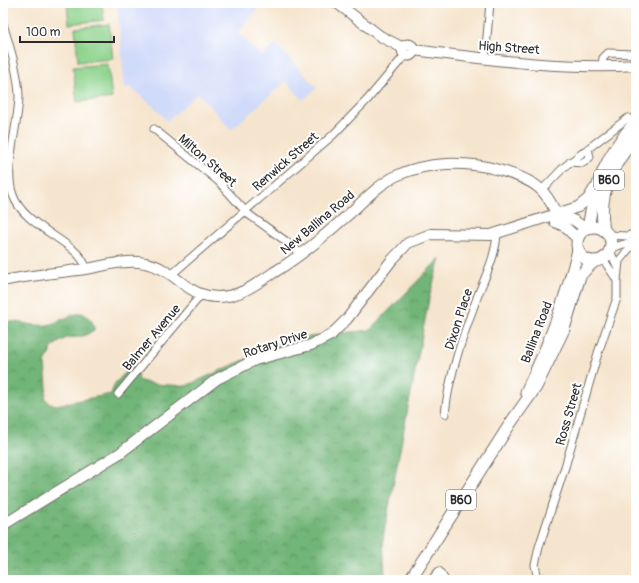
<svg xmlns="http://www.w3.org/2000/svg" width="639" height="583" font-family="Pangolin,sans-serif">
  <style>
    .built { fill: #d0daf9 }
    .forest { fill: url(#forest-crowns); stroke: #4e7052 }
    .garden { fill: #8ed38c; stroke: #5c7f5c }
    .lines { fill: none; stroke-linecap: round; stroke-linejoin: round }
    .street-casing { stroke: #726c64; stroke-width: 9 }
    .secondary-casing { stroke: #726c64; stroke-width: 12 }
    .primary-casing { stroke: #726c64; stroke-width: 13 }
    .street { stroke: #fff; stroke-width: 7 }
    .secondary { stroke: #fff; stroke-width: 10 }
    .primary { stroke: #fff; stroke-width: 11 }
    .labels { text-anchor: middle; stroke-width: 4; stroke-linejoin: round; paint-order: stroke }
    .shield { fill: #fff; stroke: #6b6b6b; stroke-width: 1 }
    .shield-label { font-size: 12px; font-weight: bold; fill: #2b2b2b }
    .street-label { font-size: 13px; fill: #2b2b2b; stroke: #fff }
  </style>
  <defs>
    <pattern id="forest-crowns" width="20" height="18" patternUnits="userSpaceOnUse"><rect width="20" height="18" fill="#72b578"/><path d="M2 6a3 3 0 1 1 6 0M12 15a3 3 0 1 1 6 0" fill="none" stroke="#5e9363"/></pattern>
  </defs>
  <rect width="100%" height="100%" fill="#fff"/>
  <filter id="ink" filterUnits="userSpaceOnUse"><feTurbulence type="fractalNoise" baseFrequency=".025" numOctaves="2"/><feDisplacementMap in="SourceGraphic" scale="8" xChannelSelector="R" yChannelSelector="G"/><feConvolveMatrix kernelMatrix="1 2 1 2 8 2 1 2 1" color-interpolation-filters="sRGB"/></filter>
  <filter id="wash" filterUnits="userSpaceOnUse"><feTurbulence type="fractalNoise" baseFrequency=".012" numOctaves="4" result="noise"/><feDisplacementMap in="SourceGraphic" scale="16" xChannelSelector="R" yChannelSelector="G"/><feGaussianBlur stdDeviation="0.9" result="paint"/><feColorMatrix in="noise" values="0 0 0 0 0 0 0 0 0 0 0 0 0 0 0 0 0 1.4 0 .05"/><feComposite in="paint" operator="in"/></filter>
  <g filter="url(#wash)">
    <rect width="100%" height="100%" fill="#f6e5ce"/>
    <polygon class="built" points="117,3 261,3 262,4 238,33 262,56 276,44 317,88 303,100 286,81 231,130 198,93 167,121 153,106 131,88 125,88"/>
    <path class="forest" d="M440,258L429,299L383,538L385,580H3V322C17,320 33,327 47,325C60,322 70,314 82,313C89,317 94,321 94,330C85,336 79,338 68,337L53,346L45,363L47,387L45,398L49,403L56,405L111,394L115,383L133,365L137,366L138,378L141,381L153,384L186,386L291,339L370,330Z"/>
    <g class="garden">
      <polygon points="67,3 102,3 104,20 69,24"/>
      <polygon points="109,24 113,59 78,62 75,28"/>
      <polygon points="108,64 112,98 77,102 73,67"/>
    </g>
  </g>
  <g filter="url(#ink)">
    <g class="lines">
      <g class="street-casing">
        <g id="street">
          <path d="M3,24C10,47 18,72 19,95C19,124 3,169 13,195C24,228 80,242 86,268"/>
          <polyline points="485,59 490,3"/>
          <polyline points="602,65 603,58 608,53 636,54"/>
          <polyline points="154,129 218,181 248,214 294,247 301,255"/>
          <polyline points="570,162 583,163 590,157 588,149"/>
          <polyline points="542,190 564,167 628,118"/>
          <polyline points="608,235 627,236 636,233"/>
          <polyline points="611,248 634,241"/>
          <polyline points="610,251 617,266"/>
          <polyline points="171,275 333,135 368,99 405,55"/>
          <polyline points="617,280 619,261 636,240"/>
          <polyline points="118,394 201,295"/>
          <path d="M445,414C449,374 464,333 478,295C486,275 496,255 497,233"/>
          <polyline points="431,580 439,571 445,580"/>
          <polyline points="538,580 535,565 539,547 565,467 598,353 617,298 617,280 603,259"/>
        </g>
      </g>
      <g class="secondary-casing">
        <g id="secondary">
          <polyline points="337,3 380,36 403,48"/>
          <circle cx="408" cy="50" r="5.5"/>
          <path d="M414,50C486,59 563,70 636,65"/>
          <polyline points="556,213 575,221 586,229"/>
          <polyline points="555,222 564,226 578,239"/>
          <path d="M3,281C30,275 58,273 85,269C104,266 126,259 145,263C179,269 187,303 228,296C245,293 259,282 273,273C301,256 324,236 349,214C363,201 378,185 396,176C427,161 466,161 499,170C535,180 547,188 560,223"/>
          <polyline points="3,525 120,453 217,379 255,360 311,345 331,335 347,319 391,261 408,243 431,234 491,235 578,207 588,199 594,189"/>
        </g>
      </g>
      <g class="primary-casing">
        <g id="primary">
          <circle cx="594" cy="244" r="17"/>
          <path d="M588,228C595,183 606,155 636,121"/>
          <path d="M604,230C597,194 613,164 636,137"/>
          <path d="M526,392C548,347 566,298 578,250"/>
          <polyline points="410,580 512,421 536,387 564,329 580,276 588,267 595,261"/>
        </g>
      </g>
      <use href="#street" class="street"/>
      <use href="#secondary" class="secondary"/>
      <use href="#primary" class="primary"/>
    </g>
  </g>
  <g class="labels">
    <g class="shield">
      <rect x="594" y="170" width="30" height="20" rx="3"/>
      <rect x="446" y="490" width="30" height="20" rx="3"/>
    </g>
    <g class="shield-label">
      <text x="609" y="184">B60</text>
      <text x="461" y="504">B60</text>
    </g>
    <g class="street-label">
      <text transform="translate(509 47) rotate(4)" y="5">High Street</text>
      <text transform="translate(208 160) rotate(41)" y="5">Milton Street</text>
      <text transform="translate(285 161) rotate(-41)" y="5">Renwick Street</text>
      <text transform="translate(317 222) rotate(-40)" y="5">New Ballina Road</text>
      <text transform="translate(458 319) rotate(-72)" y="5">Dixon Place</text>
      <text transform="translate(536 332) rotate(-69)" y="5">Ballina Road</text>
      <text transform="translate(151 337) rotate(-50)" y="5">Balmer Avenue</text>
      <text transform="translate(275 343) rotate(-18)" y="5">Rotary Drive</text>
      <text transform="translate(568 414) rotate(-74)" y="5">Ross Street</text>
    </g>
  </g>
  <rect width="639" height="583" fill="none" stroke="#fff" stroke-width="16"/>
  <path d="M20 36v6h94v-6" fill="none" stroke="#2b2b2b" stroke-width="2"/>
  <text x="26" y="36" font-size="12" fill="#2b2b2b" stroke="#ffffff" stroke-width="3" paint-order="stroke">100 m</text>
</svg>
